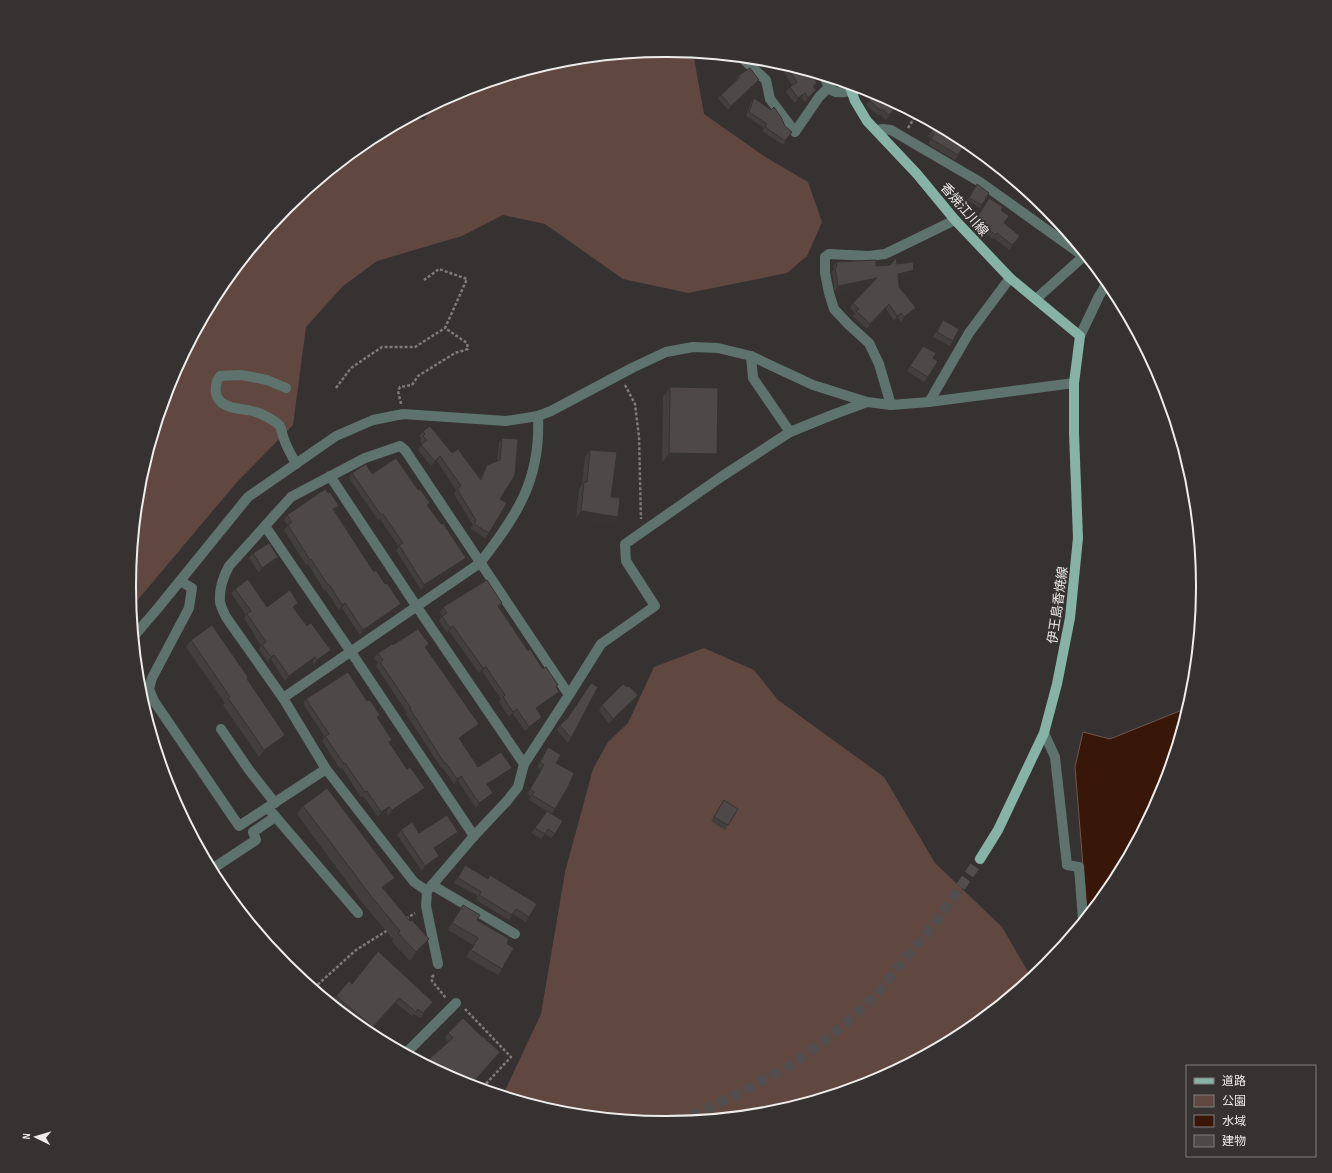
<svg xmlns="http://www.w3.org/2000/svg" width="1332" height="1173" font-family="'Sofia Sans Condensed','Noto Sans JP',sans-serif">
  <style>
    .green { fill: #604840 }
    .water { fill: #381709; stroke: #6f574d }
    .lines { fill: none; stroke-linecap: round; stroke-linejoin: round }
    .major-tunnel { stroke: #524e4d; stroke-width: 10; stroke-dasharray: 10 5; stroke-linecap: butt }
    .path { stroke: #7e7a79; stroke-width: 2.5; stroke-dasharray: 3 2; stroke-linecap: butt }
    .minor { stroke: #5e736e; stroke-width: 10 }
    .major { stroke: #87b3a7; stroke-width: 10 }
    .wall { fill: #433f3e }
    .shaded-wall { fill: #373332 }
    .building { fill: #4e4948; stroke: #373332 }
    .labels { text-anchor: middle; stroke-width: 3.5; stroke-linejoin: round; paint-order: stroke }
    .street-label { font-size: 13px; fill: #efedec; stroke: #363231 }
    .rim { fill: none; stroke: #efedec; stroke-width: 2 }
  </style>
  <rect width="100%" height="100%" fill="#363231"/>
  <g class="green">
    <polygon points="666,50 691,52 694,58 704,114 767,158 808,182 822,222 807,256 787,273 688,293 623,279 545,224 503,215 462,236 377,261 343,286 306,327 293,425 237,482 136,602 131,605 130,586 140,482 170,381 220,288 287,207 368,140 461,91 562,60"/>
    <polygon points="704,648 754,670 778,700 884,777 935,863 1002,927 1031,977 964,1033 871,1082 770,1113 666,1123 561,1113 503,1095 541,1014 565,872 593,769 608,742 628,723 654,667"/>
  </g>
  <polygon class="water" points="1187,708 1162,792 1112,885 1087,915 1075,767 1083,732 1110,739"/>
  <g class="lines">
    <polyline class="major-tunnel" points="677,1122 736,1095 796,1062 840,1028 874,997 937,920 980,859"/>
    <g class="path">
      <polyline points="908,128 916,115"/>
      <polyline points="625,385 635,404 639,437 641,519"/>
      <polyline points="336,388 351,368 382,347 415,347 445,328"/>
      <polyline points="401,404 398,391 400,387 412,385 418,376 455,353 468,349 467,343 445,328 467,279 439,269 424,280"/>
      <polyline points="406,919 415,913"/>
      <polyline points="434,975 432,977 432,981 446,998"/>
      <polyline points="314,988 356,950 388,930"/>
      <polyline points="465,1009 511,1057 482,1088"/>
    </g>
    <g class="minor">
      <polyline points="742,58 766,80 770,99 795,132 819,97 828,88"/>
      <path d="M824,76C831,93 833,94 851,91"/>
      <polyline points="876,130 883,129 891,130 980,182 1089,260"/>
      <polyline points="1036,299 1085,255"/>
      <polyline points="1080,336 1099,296 1107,283"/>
      <polyline points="751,356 753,378 790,432"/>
      <path d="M286,388L267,380L247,376L239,375L220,376C216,381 215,386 216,393C219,409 239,408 252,411C260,413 273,419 279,425C282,428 282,435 284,439C287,448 292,456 296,464"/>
      <polyline points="929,402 969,333 1010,278"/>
      <polyline points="891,405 879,364 869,343 849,325 834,309 829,293 825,273 825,257 829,254 869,256 885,254 955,220"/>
      <polyline points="330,476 417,607 524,764"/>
      <polyline points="265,526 351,652 474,836"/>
      <polyline points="180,581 192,588 189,608 152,678 149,689 154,701 239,826 326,769"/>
      <polyline points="134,636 158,608 248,497 336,436 373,420 403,414 506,421 538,416 551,411 632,368 666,352 693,347 718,348 751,356 813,385 867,402 891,405 929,402 1074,383"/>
      <path d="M283,698L480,563C518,514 541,479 538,416"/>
      <polyline points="221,729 249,770 275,803"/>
      <polyline points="1044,733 1055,757 1067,865 1079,867 1083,920"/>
      <polyline points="268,808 358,913"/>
      <polyline points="212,869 256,840 253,832 275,817"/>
      <polyline points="432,885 515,934"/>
      <path d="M427,891L414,882L326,769L283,698L226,617C224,613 221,607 220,602C219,590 223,577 229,566L291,497L365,458L400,446L405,450L569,695"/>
      <polyline points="438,964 426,906 427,891 474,836 507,801 518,787 524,764 569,695 601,644 655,606 626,561 625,544 721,477 790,432 832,415 867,402"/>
      <polyline points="406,1053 456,1003"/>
    </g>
    <polyline class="major" points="849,84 855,101 867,121 917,174 955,220 1010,278 1080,336 1074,383 1074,433 1078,538 1070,618 1057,684 1044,733 998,830 980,859"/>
  </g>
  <g class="wall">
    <polygon points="786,66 805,75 817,83 814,87 813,95 805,102 801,98 795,103 786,92 790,87 792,85 783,71"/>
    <polygon points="739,75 757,84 728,110 718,98 721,95 737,80 736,79"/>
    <polygon points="860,88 872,91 914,114 911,118 895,109 886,120 879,114 878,115 866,105 874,96 863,91"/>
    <polygon points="754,98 785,126 792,132 783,145 762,131 764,128 746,116 751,102"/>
    <polygon points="935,125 964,141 969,144 968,145 966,143 955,160 928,144 931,138 928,136"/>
    <polygon points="986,158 1004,173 1002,176 983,164"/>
    <polygon points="1018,184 1041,203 1040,204 1022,195 1024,190"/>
    <polygon points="975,187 982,205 980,208 967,200"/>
    <polygon points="986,203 1001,210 1004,223 1020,236 1009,250 994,238 993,239 972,225"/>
    <polygon points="836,262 876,266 897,264 914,270 911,275 898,277 899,287 916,308 913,312 901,322 898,318 894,321 886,309 867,329 853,316 855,313 850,308 853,303 872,283 835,291 832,272 834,269 833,266"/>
    <polygon points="943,320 953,341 950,346 933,337"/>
    <polygon points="923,346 933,358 928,377 924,382 907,371"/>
    <polygon points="670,387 710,464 662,463 663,397"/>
    <polygon points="423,431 452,453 480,479 484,470 487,465 497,461 499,443 502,438 500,499 489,533 485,538 470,528 473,525 454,494 456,490 437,461 431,466 418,450 422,444 420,441 421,438 419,436"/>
    <polygon points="590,450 611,497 618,517 613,524 576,518 579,489 582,484 585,457"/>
    <polygon points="352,473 372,474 428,506 441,524 466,558 463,562 421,590 396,550 399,547 380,519 378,520 349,478"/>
    <polygon points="328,493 336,511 335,511 398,609 360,635 342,608 339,610 325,589 324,590 308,564 306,565 284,530 288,525 284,520 287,515"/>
    <polygon points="253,553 278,557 275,562 259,573 249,558"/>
    <polygon points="235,589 267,607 295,608 294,609 307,626 331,650 328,655 314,665 312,662 285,681 271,660 268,662 259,650 261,646 244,618 246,615 231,593"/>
    <polygon points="502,603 499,607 528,651 543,669 558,685 556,687 556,697 537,709 542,717 539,722 525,731 513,714 509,717 499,702 501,699 482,671 479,673 449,631 447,633 439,621 442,616 440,612 443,607"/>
    <polygon points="191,640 285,735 280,742 259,757 223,705 225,703 186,647"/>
    <polygon points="429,644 426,648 479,724 476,729 460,739 478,767 512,768 508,773 488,786 493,793 490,798 476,808 458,781 454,784 443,768 442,769 406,714 407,713 376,666 378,663 374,658 378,653 393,645"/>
    <polygon points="638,695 634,700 609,724 599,710 602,705"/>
    <polygon points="306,699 367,701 380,715 378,718 392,740 390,743 421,793 388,815 386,812 378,817 363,796 361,797 342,768 340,769 322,741 325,737 303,704"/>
    <polygon points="560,725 571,738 568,743 557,730"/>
    <polygon points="548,747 556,763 555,809 552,814 555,834 551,838 545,834 541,839 531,833 547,811 529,800 531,796 527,794 541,769 537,767"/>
    <polygon points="724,800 728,825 725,830 711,821"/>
    <polygon points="303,806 389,887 384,890 410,921 429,939 423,948 410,961 392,942 393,939 364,905 297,814"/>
    <polygon points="401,830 419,833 458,832 455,837 435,850 436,861 422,871 397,835"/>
    <polygon points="465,865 488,879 490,875 529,917 526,922 513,914 509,920 476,900 478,896 454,883"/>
    <polygon points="463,905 477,920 507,944 502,969 498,975 466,957 473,945 448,930 458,912"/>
    <polygon points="352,984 433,1002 420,1018 414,1014 412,1016 396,1003 370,1032 332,1000 336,996"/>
    <polygon points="448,1033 481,1036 500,1052 496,1057 475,1080 460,1082 426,1064 429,1059 449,1042 445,1038"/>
  </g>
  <g class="shaded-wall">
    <polygon points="759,80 757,84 728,110 731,106"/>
    <polygon points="816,90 813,95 805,102 808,98"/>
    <polygon points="805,93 801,98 795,103 798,98"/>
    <polygon points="414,116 426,117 424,120 411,118"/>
    <polygon points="914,270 911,275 895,278 898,274"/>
    <polygon points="877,278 874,283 835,291 838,286"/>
    <polygon points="889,304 886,309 867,329 870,324"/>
    <polygon points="916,308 913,312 901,322 904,317"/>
    <polygon points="901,313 898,318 894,321 897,316"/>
    <polygon points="669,453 717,454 710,464 662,463"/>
    <polygon points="440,456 437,461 431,466 435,461"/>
    <polygon points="339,506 336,511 330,514 333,509"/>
    <polygon points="581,511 618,517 613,524 576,518"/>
    <polygon points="278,557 275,562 259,573 262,568"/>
    <polygon points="466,558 463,562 421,590 424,585"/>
    <polygon points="298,603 295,608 289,612 293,607"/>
    <polygon points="345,603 342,608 339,610 342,605"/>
    <polygon points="401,604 398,609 360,635 363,630"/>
    <polygon points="453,626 449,631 447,633 450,628"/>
    <polygon points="331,650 328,655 314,665 317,660"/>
    <polygon points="274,655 271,660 268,662 271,657"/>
    <polygon points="315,657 312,662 285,681 289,676"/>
    <polygon points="486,667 482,671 479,673 483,668"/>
    <polygon points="559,692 556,697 532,713 536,708"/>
    <polygon points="638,695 634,700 609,724 613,719"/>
    <polygon points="517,709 513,714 509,717 513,712"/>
    <polygon points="542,717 539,722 525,731 529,727"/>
    <polygon points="479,724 476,729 455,743 459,738"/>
    <polygon points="285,735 280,742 259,757 264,750"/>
    <polygon points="512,768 508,773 484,789 487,784"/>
    <polygon points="461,776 458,781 454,784 457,779"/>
    <polygon points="425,788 421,793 388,815 392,810"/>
    <polygon points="493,793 490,798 476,808 479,803"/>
    <polygon points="389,807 386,812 378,817 381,812"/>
    <polygon points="458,832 455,837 430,853 434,848"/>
    <polygon points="439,856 436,861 422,871 425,866"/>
    <polygon points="395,878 389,887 376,896 382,887"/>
    <polygon points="429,939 423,948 410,961 416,952"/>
    <polygon points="399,998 396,1003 370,1032 373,1027"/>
  </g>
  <g class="building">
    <polygon points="787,65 801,70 805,75 810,72 817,83 813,86 816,90 808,98 805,93 798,98 790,87 797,82 786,66"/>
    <polygon points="750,68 759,80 731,106 721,95 740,77 739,75"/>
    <polygon points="876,93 898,105 889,115 882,109 881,111 869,100"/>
    <polygon points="754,98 771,110 774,107 781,117 785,126 792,132 785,141 765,127 767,124 749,112"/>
    <polygon points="427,109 426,117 414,116"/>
    <polygon points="935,125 964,141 967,142 958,155 931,139 934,134 931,132"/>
    <polygon points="977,184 989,193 982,205 969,198"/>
    <polygon points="989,198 1003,207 1001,210 1009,216 1004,223 1020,236 1012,245 997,233 996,235 975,221"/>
    <polygon points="896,258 897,264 913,262 914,270 898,274 899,287 916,308 904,317 901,313 897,316 889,304 870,324 856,311 859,309 853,303 877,278 838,286 835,268 837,266 836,262 876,260 876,266 890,265"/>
    <polygon points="943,320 959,329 953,341 937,332"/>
    <polygon points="923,346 936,353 933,358 938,361 928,377 910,366"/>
    <polygon points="670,387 718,388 717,454 669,453"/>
    <polygon points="430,426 452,453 458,449 481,480 487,465 500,460 502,438 518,439 515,475 500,499 507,503 489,533 474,524 476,520 457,489 461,486 440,456 435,461 421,445 427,440 423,436 425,434 423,431"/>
    <polygon points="590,450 617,452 611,497 620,498 618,517 581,511 584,482 587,482"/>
    <polygon points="396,458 418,490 420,489 430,503 427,505 441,524 443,523 466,558 424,585 399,545 403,543 383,514 381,515 352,473 366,464 372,474"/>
    <polygon points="325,489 328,493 330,492 339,506 333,509 374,572 376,570 385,584 387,583 401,604 363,630 345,603 342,605 329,584 328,585 311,559 310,560 288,525 292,522 287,515"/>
    <polygon points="269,543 278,557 262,568 253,553"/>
    <polygon points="248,579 267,607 290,590 298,603 293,607 307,626 311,623 331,650 317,660 315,657 289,676 274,655 271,657 262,645 266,642 247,614 251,611 235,589"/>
    <polygon points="487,580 502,603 498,606 528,651 530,649 543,669 546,667 558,685 556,686 559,692 536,708 542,717 529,727 517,709 513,712 503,697 505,695 486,667 483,668 453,626 450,628 442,616 447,613 443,607"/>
    <polygon points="212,625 248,677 247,679 285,735 264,750 228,698 230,697 191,640"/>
    <polygon points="418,629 429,644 425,647 479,724 459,738 478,767 501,752 512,768 487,784 493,793 479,803 461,776 457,779 446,763 445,764 410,709 411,708 380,662 383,660 378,653 392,644 393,645"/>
    <polygon points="348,672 367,701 370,700 380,715 377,717 392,740 389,742 407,769 410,767 425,788 392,810 389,807 381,812 367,791 365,792 345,763 344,764 325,736 329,734 306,699"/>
    <polygon points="591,683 598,687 571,738 560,725 567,719"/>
    <polygon points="623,684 627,687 629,686 638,695 613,719 602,705"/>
    <polygon points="548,747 561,755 556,763 574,773 568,787 555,809 532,795 534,792 530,789 544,765 540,762"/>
    <polygon points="327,788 395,878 382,887 410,921 412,920 429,939 416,952 398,933 400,931 371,896 303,806"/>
    <polygon points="724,800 738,809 728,825 714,817"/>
    <polygon points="547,811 563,821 555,834 548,829 545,834 535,828"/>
    <polygon points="447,815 458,832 434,848 439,856 425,866 401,830 412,822 419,833"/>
    <polygon points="465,865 488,879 490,875 537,904 529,917 516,909 512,915 479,895 481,892 458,878"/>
    <polygon points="463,905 480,915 477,920 509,939 507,944 514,948 502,969 471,950 478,938 452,923"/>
    <polygon points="378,951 433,1002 423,1013 418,1009 416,1012 399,998 373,1027 336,996 349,981 352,984"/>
    <polygon points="463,1018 481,1036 482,1036 500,1052 475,1080 477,1083 474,1086 460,1082 439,1070 429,1059 453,1038 448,1033"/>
  </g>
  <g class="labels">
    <g class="street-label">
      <text transform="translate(965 209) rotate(49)" y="5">香焼江川線</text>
      <text transform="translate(1057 605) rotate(-82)" y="5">伊王島香焼線</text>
    </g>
  </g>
  <path d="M0 0H1332V1173H0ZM665 57H667A529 529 0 0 1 1196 586V587A529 529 0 0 1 667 1116H665A529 529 0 0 1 136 587V586A529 529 0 0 1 665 57Z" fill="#363231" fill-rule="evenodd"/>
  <path class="rim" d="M665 57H667A529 529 0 0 1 1196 586V587A529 529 0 0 1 667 1116H665A529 529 0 0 1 136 587V586A529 529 0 0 1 665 57Z"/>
  <rect x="1186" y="1065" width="130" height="92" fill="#363231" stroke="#807d7c"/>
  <rect x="1194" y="1078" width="20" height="6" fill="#87b3a7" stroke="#807d7c"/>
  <text x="1222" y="1085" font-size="12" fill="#efedec">道路</text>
  <rect x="1194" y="1095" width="20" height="12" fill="#604840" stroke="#807d7c"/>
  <text x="1222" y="1105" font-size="12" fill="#efedec">公園</text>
  <rect x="1194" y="1115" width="20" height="12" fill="#381709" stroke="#807d7c"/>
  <text x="1222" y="1125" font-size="12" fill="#efedec">水域</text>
  <rect x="1194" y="1135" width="20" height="12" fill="#4e4948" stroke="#807d7c"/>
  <text x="1222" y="1145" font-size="12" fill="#efedec">建物</text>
  <g transform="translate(36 1137) rotate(275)" stroke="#363231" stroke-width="3" paint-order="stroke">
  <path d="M0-3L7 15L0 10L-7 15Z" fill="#efedec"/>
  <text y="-6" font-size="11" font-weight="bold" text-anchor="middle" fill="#efedec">N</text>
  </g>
</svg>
